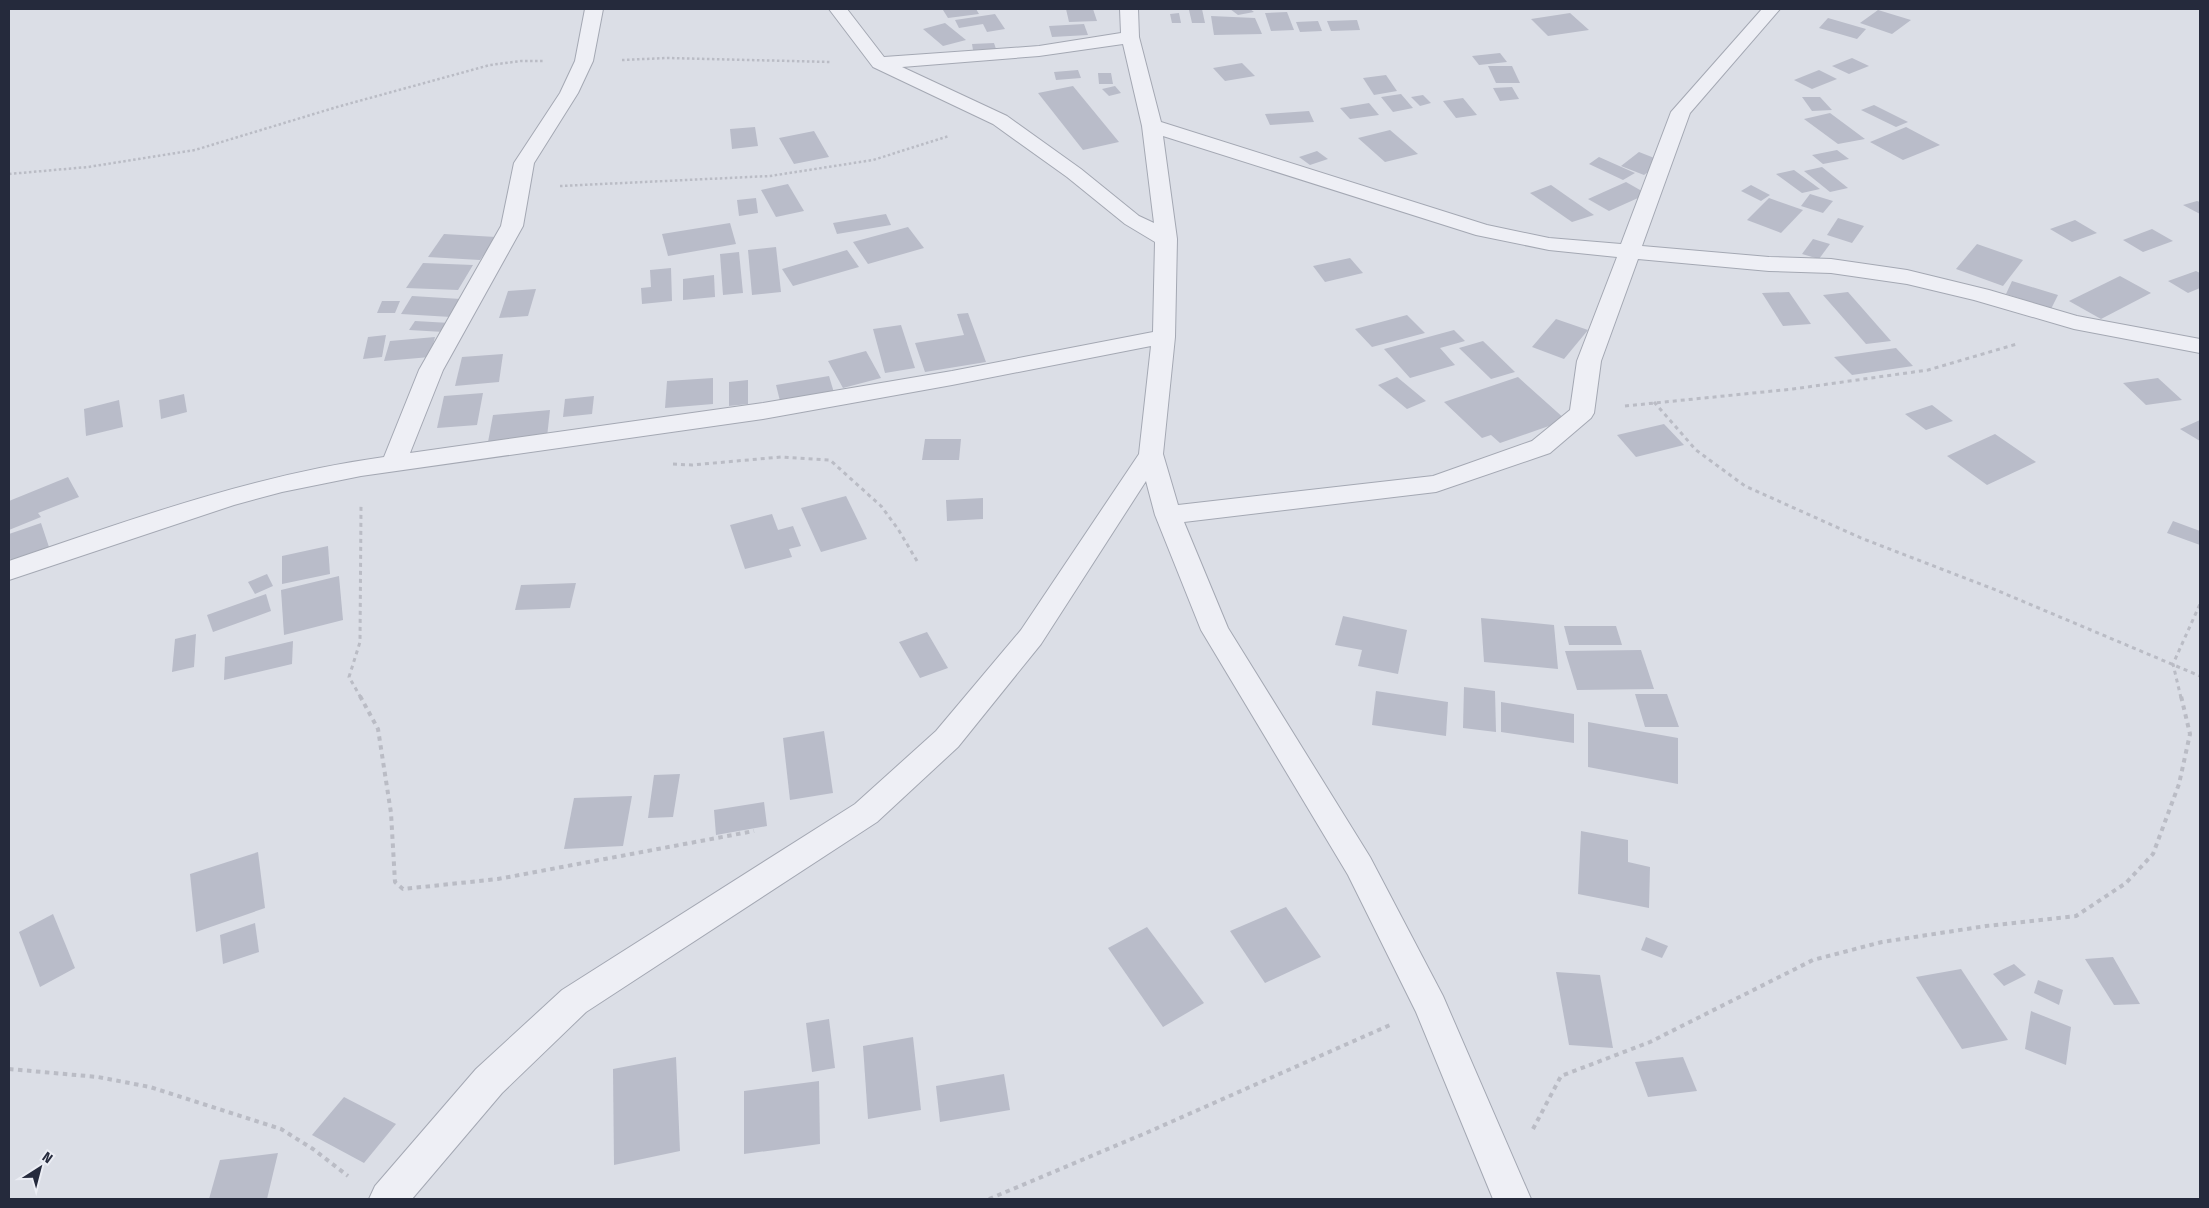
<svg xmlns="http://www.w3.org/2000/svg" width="2209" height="1208" font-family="'Fira Sans Condensed',sans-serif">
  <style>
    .building { fill: #b9bcc9 }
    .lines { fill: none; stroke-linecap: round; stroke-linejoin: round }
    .minor-casing { stroke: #a4a8b3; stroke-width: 2 }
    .path-far2 { stroke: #babcc5; stroke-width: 2.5; stroke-dasharray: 2.5 2.5; stroke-linecap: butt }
    .path-far1 { stroke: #babcc5; stroke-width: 3; stroke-dasharray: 4 4; stroke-linecap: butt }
    .path { stroke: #babcc5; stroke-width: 4; stroke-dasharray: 4.5 4.5; stroke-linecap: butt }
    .minor { fill: #eeeff5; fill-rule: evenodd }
  </style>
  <rect width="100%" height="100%" fill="#dbdee6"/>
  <g class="building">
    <polygon points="976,9 979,14 948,18 943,10"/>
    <polygon points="1066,9 1093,9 1097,21 1069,22"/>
    <polygon points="1202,9 1205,23 1192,23 1189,10"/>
    <polygon points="1230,9 1250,9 1254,12 1238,15"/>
    <polygon points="1878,10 1911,20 1892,34 1860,23"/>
    <polygon points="1287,12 1294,30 1271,31 1265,13"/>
    <polygon points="1179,13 1181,23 1172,23 1170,14"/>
    <polygon points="1570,13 1589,30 1548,36 1531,19"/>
    <polygon points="995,14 1005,29 987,32 983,24 959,28 955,20"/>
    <polygon points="1211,16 1255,18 1262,34 1214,35"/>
    <polygon points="1828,18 1866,29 1857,39 1819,28"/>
    <polygon points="1357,20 1360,30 1331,31 1327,21"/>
    <polygon points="1318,21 1322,31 1300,32 1296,22"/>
    <polygon points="945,23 966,40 943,46 923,29"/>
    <polygon points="1084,24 1088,35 1052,37 1049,26"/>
    <polygon points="994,43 996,49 973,50 972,44"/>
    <polygon points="1500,53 1507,62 1479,65 1472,56"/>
    <polygon points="1852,58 1869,66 1849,74 1832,66"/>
    <polygon points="1242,63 1255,76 1225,81 1213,68"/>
    <polygon points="1488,66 1512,66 1520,83 1496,83"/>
    <polygon points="1078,70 1081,78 1056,80 1054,72"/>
    <polygon points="1819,70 1837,79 1812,89 1794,80"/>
    <polygon points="1098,73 1111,73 1113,84 1099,84"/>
    <polygon points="1386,75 1397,91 1374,95 1363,78"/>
    <polygon points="1073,86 1119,142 1083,150 1038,93"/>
    <polygon points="1115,86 1121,93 1109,96 1102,89"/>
    <polygon points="1512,87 1519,99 1500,101 1493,88"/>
    <polygon points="1401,94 1413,108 1393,112 1381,97"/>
    <polygon points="1423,95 1431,103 1420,106 1411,97"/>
    <polygon points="1802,97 1820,97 1832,110 1812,111"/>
    <polygon points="1463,98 1477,115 1456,118 1443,101"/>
    <polygon points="1369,103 1379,115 1350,119 1340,108"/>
    <polygon points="1874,105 1908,122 1896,127 1861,110"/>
    <polygon points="1309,111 1314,122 1270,125 1265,114"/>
    <polygon points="1830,113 1865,139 1838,144 1804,119"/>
    <polygon points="755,127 758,146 732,149 730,129"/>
    <polygon points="1906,127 1940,145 1903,160 1870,142"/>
    <polygon points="1390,130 1418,154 1385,162 1358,138"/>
    <polygon points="814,131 829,157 794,164 779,138"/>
    <polygon points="1837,150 1849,159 1823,164 1812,155"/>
    <polygon points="1317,151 1328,159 1310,165 1299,157"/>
    <polygon points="1639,152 1662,161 1644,175 1621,166"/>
    <polygon points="1599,157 1635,173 1623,180 1589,164"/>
    <polygon points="1822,167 1848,188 1830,192 1804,171"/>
    <polygon points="1794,170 1820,189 1802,193 1776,174"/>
    <polygon points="1626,182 1647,194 1609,211 1588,199"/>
    <polygon points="788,184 804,211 776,217 761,190"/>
    <polygon points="1551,185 1594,215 1572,222 1530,193"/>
    <polygon points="1751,185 1770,195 1761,201 1741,191"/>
    <polygon points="1810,194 1833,201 1823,213 1801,206"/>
    <polygon points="756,198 758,213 739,216 737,200"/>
    <polygon points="1769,198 1803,210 1781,233 1747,220"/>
    <polygon points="2197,201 2200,202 2200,214 2183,205"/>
    <polygon points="886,214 891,225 837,234 833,223"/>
    <polygon points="1838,218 1864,226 1852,243 1827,235"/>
    <polygon points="2075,220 2097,233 2072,242 2050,229"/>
    <polygon points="730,223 736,244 668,256 662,234"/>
    <polygon points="908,227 924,248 868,264 853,242"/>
    <polygon points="2152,229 2173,241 2143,252 2123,240"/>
    <polygon points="444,234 496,237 480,260 428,257"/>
    <polygon points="1813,239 1830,244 1819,259 1802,254"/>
    <polygon points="1977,244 2023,260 2003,286 1956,269"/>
    <polygon points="776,247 781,292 752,295 748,250"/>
    <polygon points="847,250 859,267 793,286 782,269"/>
    <polygon points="739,252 743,293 723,295 720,254"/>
    <polygon points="1350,258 1363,273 1325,282 1313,266"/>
    <polygon points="423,263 473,265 458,290 406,288"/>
    <polygon points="671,268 672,301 642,304 641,288 651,287 650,270"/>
    <polygon points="2196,271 2200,273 2200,288 2188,293 2168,281"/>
    <polygon points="714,275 715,297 683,300 683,279"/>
    <polygon points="2120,276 2151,293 2101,319 2069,301"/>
    <polygon points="2012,281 2058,295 2051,309 2006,294"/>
    <polygon points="536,289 528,316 499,318 508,291"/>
    <polygon points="1789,292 1811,324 1783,326 1762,293"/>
    <polygon points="1848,292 1891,341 1866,344 1823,295"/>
    <polygon points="412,296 461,299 451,317 401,314"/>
    <polygon points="382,301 400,301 395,313 377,313"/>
    <polygon points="968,313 986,362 925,372 915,343 964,335 957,314"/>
    <polygon points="1407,315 1425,333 1372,347 1355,329"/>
    <polygon points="1556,319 1588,330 1564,359 1532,347"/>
    <polygon points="415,321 450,323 444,332 409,330"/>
    <polygon points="901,325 915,368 885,373 873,329"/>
    <polygon points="1454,330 1465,341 1440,348 1455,365 1410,378 1384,349"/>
    <polygon points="386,335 382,357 363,359 368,337"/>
    <polygon points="435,337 430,357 384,361 390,341"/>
    <polygon points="1483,341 1515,372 1491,379 1459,348"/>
    <polygon points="1896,348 1913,366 1852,375 1834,357"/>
    <polygon points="866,351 881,378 843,388 828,361"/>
    <polygon points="503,354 499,382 455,386 462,357"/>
    <polygon points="829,376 835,396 781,405 776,385"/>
    <polygon points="1397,377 1426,401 1407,409 1378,385"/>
    <polygon points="1518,377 1566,420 1500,443 1491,435 1482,438 1444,402"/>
    <polygon points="713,378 713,404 665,408 667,381"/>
    <polygon points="2158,378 2182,400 2146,405 2123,383"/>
    <polygon points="748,380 748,404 729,406 729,382"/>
    <polygon points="483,393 477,425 437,428 444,396"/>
    <polygon points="184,394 187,412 161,419 159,400"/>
    <polygon points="594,396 592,414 563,417 565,399"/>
    <polygon points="119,400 123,427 86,436 84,409"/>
    <polygon points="1932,405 1953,421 1926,430 1905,414"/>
    <polygon points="550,410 547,437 488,442 493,415"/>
    <polygon points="2200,420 2200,441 2180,429"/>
    <polygon points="1664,424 1684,445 1636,457 1617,435"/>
    <polygon points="1995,434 2036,462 1987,485 1947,456"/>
    <polygon points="925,439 961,439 959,460 922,460"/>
    <polygon points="68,477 79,497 38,513 41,517 9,530 9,501"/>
    <polygon points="846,496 867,539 821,552 801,508"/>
    <polygon points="983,498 983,519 947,521 946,500"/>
    <polygon points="772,514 778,530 793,526 801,546 789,549 792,557 745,569 730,525"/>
    <polygon points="2173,521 2200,531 2200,545 2167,533"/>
    <polygon points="41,523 50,550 12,564 9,555 9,534"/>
    <polygon points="328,546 330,574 282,584 282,556"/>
    <polygon points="267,574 273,586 255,594 248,582"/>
    <polygon points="339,576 343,620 284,635 281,590"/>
    <polygon points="576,583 570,608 515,610 521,585"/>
    <polygon points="266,594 271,611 213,632 207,615"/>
    <polygon points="1343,616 1407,630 1398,674 1358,666 1362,650 1335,645"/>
    <polygon points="1481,618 1554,625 1558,669 1484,662"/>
    <polygon points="1564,626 1616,626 1622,645 1569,645"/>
    <polygon points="927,632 948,668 920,678 899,642"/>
    <polygon points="196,634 194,667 172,672 175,639"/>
    <polygon points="293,641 292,664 224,680 225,657"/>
    <polygon points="1641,650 1654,689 1577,690 1565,651"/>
    <polygon points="1464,687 1495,691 1496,732 1463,728"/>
    <polygon points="1376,691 1448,702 1446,736 1372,725"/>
    <polygon points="1635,694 1667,694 1679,727 1645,727"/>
    <polygon points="1501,702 1574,714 1574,743 1501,732"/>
    <polygon points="1588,722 1678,738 1678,784 1588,767"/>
    <polygon points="824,731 833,793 790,800 783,738"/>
    <polygon points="680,774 673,817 648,818 654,775"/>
    <polygon points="632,796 623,846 564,849 574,798"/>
    <polygon points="764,802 767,826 716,835 714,810"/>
    <polygon points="1581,831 1628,840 1628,862 1650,867 1649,908 1578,894"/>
    <polygon points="258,852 265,908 196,932 190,874"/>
    <polygon points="1286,907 1321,957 1265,983 1230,931"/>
    <polygon points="53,914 75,968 40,987 19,932"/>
    <polygon points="255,923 259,952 223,964 220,935"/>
    <polygon points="1147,927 1204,1003 1163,1027 1108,948"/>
    <polygon points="1646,937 1668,946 1662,958 1641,950"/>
    <polygon points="2113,957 2140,1004 2114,1005 2085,959"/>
    <polygon points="2014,964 2026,975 2004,986 1993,974"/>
    <polygon points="1961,969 2008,1040 1962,1049 1916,977"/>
    <polygon points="1556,972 1600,975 1613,1048 1569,1045"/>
    <polygon points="2038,980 2063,990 2059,1005 2034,993"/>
    <polygon points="2031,1011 2071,1027 2066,1065 2025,1049"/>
    <polygon points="829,1019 835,1068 812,1072 806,1023"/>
    <polygon points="913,1037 921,1110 868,1119 863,1046"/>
    <polygon points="676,1057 680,1151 614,1165 613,1069"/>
    <polygon points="1683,1057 1697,1091 1648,1097 1635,1062"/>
    <polygon points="1004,1074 1010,1110 940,1122 936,1086"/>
    <polygon points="819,1081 820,1144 744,1154 744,1091"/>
    <polygon points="344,1097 396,1124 364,1163 312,1135"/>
    <polygon points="278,1153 267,1199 209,1199 220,1160"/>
  </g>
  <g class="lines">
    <g class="minor-casing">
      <path id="minor" d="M585,9H603L593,61L578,93L534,163L523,226L443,370L410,453L763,403L952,371L1153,332L1155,242L1125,224L1067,177L993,124L873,67L829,9H847L884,57L1039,46L1121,33L1120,9H1138L1139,37L1161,122L1487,225L1549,238L1621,244L1671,112L1762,9H1780L1690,113L1642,246L1769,257L1831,259L1907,270L1989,290L2077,316L2200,339V353L2074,329L1974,300L1907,284L1831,273L1769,271L1638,259L1601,361L1594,413L1591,418L1550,453L1436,492L1184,522L1228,628L1370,857L1443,996L1531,1199H1493L1416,1012L1348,875L1201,630L1155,515L1146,481L1041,644L958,747L877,822L586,1012L502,1093L412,1199H369L375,1186L476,1069L562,990L855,804L936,731L1021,630L1139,454L1151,346L952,385L763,419L361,476L282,492L234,505L9,580V561C132,519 254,475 384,457L419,370L501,226L514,163L560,93L575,61ZM1123,44L1142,126L1154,223L1139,216L1081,169L1007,116L902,67L1039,56ZM1163,136L1476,235L1549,250L1617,257L1577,361L1570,410L1532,441L1433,476L1178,505L1163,454L1175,337L1177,239Z"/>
    </g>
    <g class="path-far2">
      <polyline points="622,60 667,58 831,62"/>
      <polyline points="9,174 88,167 195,150 337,107 490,65 521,61 543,61"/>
      <polyline points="560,186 770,176 873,160 949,136"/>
    </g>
    <g class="path-far1">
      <polyline points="1654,402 1696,450 1745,486 1861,538 1996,590 2200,676"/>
      <polyline points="1625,406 1793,389 1928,370 2017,344"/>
      <polyline points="673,464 692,465 781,457 830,460 881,506 898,529 917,561"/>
      <polyline points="361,698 349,677 360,642 361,506"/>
      <polyline points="2181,698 2173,664 2200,604"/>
    </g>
    <g class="path">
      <polyline points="360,696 378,729 391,813 395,882 403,889 498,879 754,831"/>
      <polyline points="9,1069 98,1077 150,1087 281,1129 313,1149 348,1176"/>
      <polyline points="1533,1129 1561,1076 1650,1042 1813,960 1882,942 1986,926 2076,916 2126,883 2153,854 2179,784 2190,734 2181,696"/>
      <polyline points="989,1199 1146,1133 1390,1025"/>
    </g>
    <use href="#minor" class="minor"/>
  </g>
  <rect width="2209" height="1208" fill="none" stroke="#252a3c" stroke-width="20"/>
  <g transform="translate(40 1168) rotate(36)" stroke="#ebedf4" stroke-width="4" paint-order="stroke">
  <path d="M0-4L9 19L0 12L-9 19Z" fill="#252a3c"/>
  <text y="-8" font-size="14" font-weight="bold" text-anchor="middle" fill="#252a3c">N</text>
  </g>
</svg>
